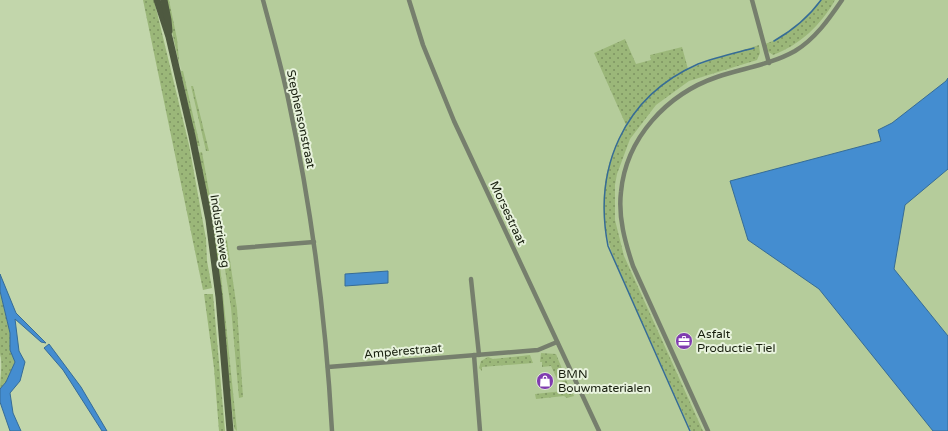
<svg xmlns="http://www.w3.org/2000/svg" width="948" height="431" font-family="'Varela Round',sans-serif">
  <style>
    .built { fill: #b5cc9b }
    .grass { fill: url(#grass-dots) }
    .water { fill: #448dd0; stroke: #366c96 }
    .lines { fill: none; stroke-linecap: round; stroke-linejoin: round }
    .stream { stroke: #366c96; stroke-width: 1.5 }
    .street { stroke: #767f6d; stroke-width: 4.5 }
    .secondary { stroke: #4e5940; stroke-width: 7 }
    .labels { text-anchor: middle; stroke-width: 4; stroke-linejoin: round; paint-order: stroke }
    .street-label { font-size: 12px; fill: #171e0e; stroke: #e8f3dd }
    .poi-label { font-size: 12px; fill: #171e0e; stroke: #e8f3dd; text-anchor: start }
  </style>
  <defs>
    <pattern id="grass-dots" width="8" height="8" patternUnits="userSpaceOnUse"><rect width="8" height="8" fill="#9bb779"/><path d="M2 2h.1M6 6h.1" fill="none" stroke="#7d9462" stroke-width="1.8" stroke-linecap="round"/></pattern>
  </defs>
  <rect width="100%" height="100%" fill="#c2d6ab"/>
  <g class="built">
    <polygon points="166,0 948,0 948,84 824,285 940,431 234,431 216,232"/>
    <polygon points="948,164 948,343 890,270 902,202"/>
  </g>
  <g class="grass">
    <polygon points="143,0 154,0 189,145 206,239 207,261 212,288 203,290"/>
    <polygon points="165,0 169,0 177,39 180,71 183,71 200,146 197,146"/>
    <path d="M821,0H835C821,25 800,45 773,55L766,50L765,44C788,36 807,20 821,0Z"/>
    <path d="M625,39L636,64L651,60L650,55L682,47L688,69L711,60L759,45L760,53L757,60L689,81L656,105L630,139L617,174L615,185V220L624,256L703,431H691L615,261C596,215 601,168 626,125L594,53Z"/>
    <polygon points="191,86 193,86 209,151 206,151"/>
    <polygon points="202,152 217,236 237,431 234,428 218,279 198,153"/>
    <polygon points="219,196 224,239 227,240 237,309 243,397 239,398 231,308 214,198"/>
    <path d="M0,291L10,333V350L15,362L6,382L0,389C0,379 3,363 0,354Z"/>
    <polygon points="204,294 213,294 225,431 219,431 214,368"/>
    <polygon points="541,353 556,354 565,376 557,379 551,366 542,367 542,362 540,362"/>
    <polygon points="530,355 533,363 482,367 482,371 479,368 481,361 488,357 493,359"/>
    <polygon points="566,380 574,396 567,398 564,396 536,399 535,394 563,391 559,383"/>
  </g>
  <g class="water">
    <polygon points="948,78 948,169 905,205 894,269 948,336 948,431 933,431 819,289 748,240 730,181 881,141 878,130 892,123 946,81"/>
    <polygon points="388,271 388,283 345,286 345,274"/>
    <polygon points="0,274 16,313 46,343 41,342 15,319 19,351 25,362 20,381 10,393 13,413 21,431 10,431 0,402 0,389 6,382 15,362 10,350 10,333 0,291"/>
    <polygon points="49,344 81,387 107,431 102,431 63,370 44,348"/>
  </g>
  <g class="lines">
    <g class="stream">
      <path d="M774,41C793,30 808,18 821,0"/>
      <path d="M690,431L608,246C593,169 623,97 698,64C716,57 735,53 754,48"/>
    </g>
    <g class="street">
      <path d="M263,0C272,34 282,68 289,103C312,211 326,321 332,431"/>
      <polyline points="409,0 423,45 454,121 599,431"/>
      <polyline points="752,0 769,63"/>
      <polyline points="239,248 314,242"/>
      <polyline points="471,279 479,355"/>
      <polyline points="474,355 480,431"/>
      <polyline points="328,367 538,350 557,342"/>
      <path d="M708,431L633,266C625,242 618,217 621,192C626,138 667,94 717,77C743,68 770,65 795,51C815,39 829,19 842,0"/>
    </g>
    <g class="secondary">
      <polyline points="157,0 169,37 192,136 209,220 219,297 230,431"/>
      <polyline points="164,0 168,20 169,31"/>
    </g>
  </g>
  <defs>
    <g id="office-disc" transform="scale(0.9)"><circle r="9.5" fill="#803cb0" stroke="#e8f3dd"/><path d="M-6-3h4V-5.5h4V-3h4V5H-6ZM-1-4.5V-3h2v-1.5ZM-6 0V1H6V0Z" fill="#fff"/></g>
    <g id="shop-disc" transform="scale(0.9)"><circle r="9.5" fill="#803cb0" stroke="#e8f3dd"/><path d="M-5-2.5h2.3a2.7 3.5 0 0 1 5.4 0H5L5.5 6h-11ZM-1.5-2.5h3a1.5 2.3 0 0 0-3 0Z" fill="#fff"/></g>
  </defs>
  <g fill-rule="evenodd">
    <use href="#office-disc" x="684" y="341"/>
    <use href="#shop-disc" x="545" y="381"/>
  </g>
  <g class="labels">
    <g class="street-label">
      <text transform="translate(301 119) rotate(78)" y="4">Stephensonstraat</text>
      <text transform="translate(508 213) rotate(65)" y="4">Morsestraat</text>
      <text transform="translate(220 231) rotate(81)" y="4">Industrieweg</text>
      <text transform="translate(403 351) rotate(-5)" y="4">Ampèrestraat</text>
    </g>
    <g class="poi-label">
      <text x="697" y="338">Asfalt<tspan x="697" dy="14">Productie Tiel</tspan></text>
      <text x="558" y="378">BMN<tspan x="558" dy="14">Bouwmaterialen</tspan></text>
    </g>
  </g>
</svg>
